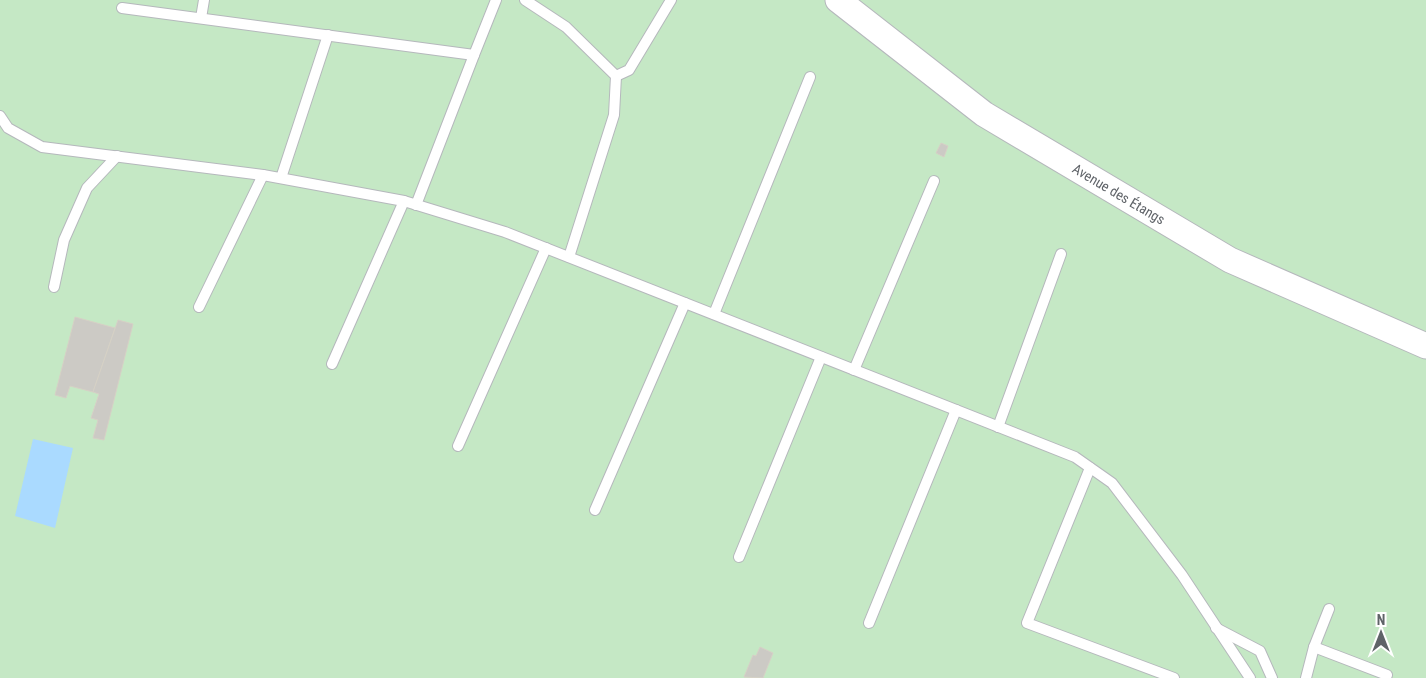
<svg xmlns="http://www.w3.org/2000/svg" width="1426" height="678" font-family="'Roboto Condensed',sans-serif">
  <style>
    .green { fill: #c5e8c5 }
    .water { fill: #aadaff }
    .building { fill: #cccac5; stroke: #d6d1c6 }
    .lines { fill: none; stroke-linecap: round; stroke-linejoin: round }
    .service-casing { stroke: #b5b8bc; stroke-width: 12 }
    .tertiary-casing { stroke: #b5b8bc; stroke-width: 27 }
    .service { stroke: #fff; stroke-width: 10 }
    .tertiary { stroke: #fff; stroke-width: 25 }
    .labels { text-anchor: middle; stroke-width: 5; stroke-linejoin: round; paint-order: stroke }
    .street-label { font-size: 14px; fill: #5f6368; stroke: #fff }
  </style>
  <rect width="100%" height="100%" fill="#f1efe8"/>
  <rect class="green" x="0" y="0" width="1426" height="678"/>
  <polygon class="water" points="33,439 73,448 55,528 15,516"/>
  <g class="building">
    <polygon points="941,143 948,146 944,157 936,153"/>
    <polygon points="75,317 115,328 93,392 70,386 66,398 55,395"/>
    <polygon points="118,320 133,324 104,440 93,438 98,420 91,418 99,394 93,392"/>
    <polygon points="760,647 773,653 763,678 744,677 753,655 756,656"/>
  </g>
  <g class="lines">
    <g class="service-casing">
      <g id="service">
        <polyline points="525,0 566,27 616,76 614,115 569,257"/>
        <polyline points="122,8 474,55 416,205"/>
        <polyline points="201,18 204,0"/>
        <polyline points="474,55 496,0"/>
        <polyline points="616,76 629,70 671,0"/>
        <polyline points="0,116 8,128 42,147 263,175 404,201 505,232 1075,457 1112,483 1182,575 1250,678"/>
        <polyline points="281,178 328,35"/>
        <polyline points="54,287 64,240 87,188 117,156"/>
        <polyline points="199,307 263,175"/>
        <polyline points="714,314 810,77"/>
        <polyline points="332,364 404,201"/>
        <polyline points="854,370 934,181"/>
        <polyline points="998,427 1061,254"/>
        <polyline points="458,446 546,248"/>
        <polyline points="1090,468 1027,623 1174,678"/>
        <polyline points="595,510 685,303"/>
        <polyline points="739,557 821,357"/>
        <polyline points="869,623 956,410"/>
        <polyline points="1216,628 1260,651 1272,678"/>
        <polyline points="1314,647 1387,675"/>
        <polyline points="1306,678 1314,647 1329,609"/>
      </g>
    </g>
    <g class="tertiary-casing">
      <g id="tertiary">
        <path id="s1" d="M838,0L984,114L1230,260L1426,346"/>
      </g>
    </g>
    <use href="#service" class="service"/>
    <use href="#tertiary" class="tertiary"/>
  </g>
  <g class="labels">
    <g class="street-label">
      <text dy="5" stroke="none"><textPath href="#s1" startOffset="342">Avenue des Étangs</textPath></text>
    </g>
  </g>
  <g transform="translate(1381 633)" stroke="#ffffff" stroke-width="4" paint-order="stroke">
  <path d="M0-4L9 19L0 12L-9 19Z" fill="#5f6368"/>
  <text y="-8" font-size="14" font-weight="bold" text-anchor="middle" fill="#5f6368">N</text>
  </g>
</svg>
